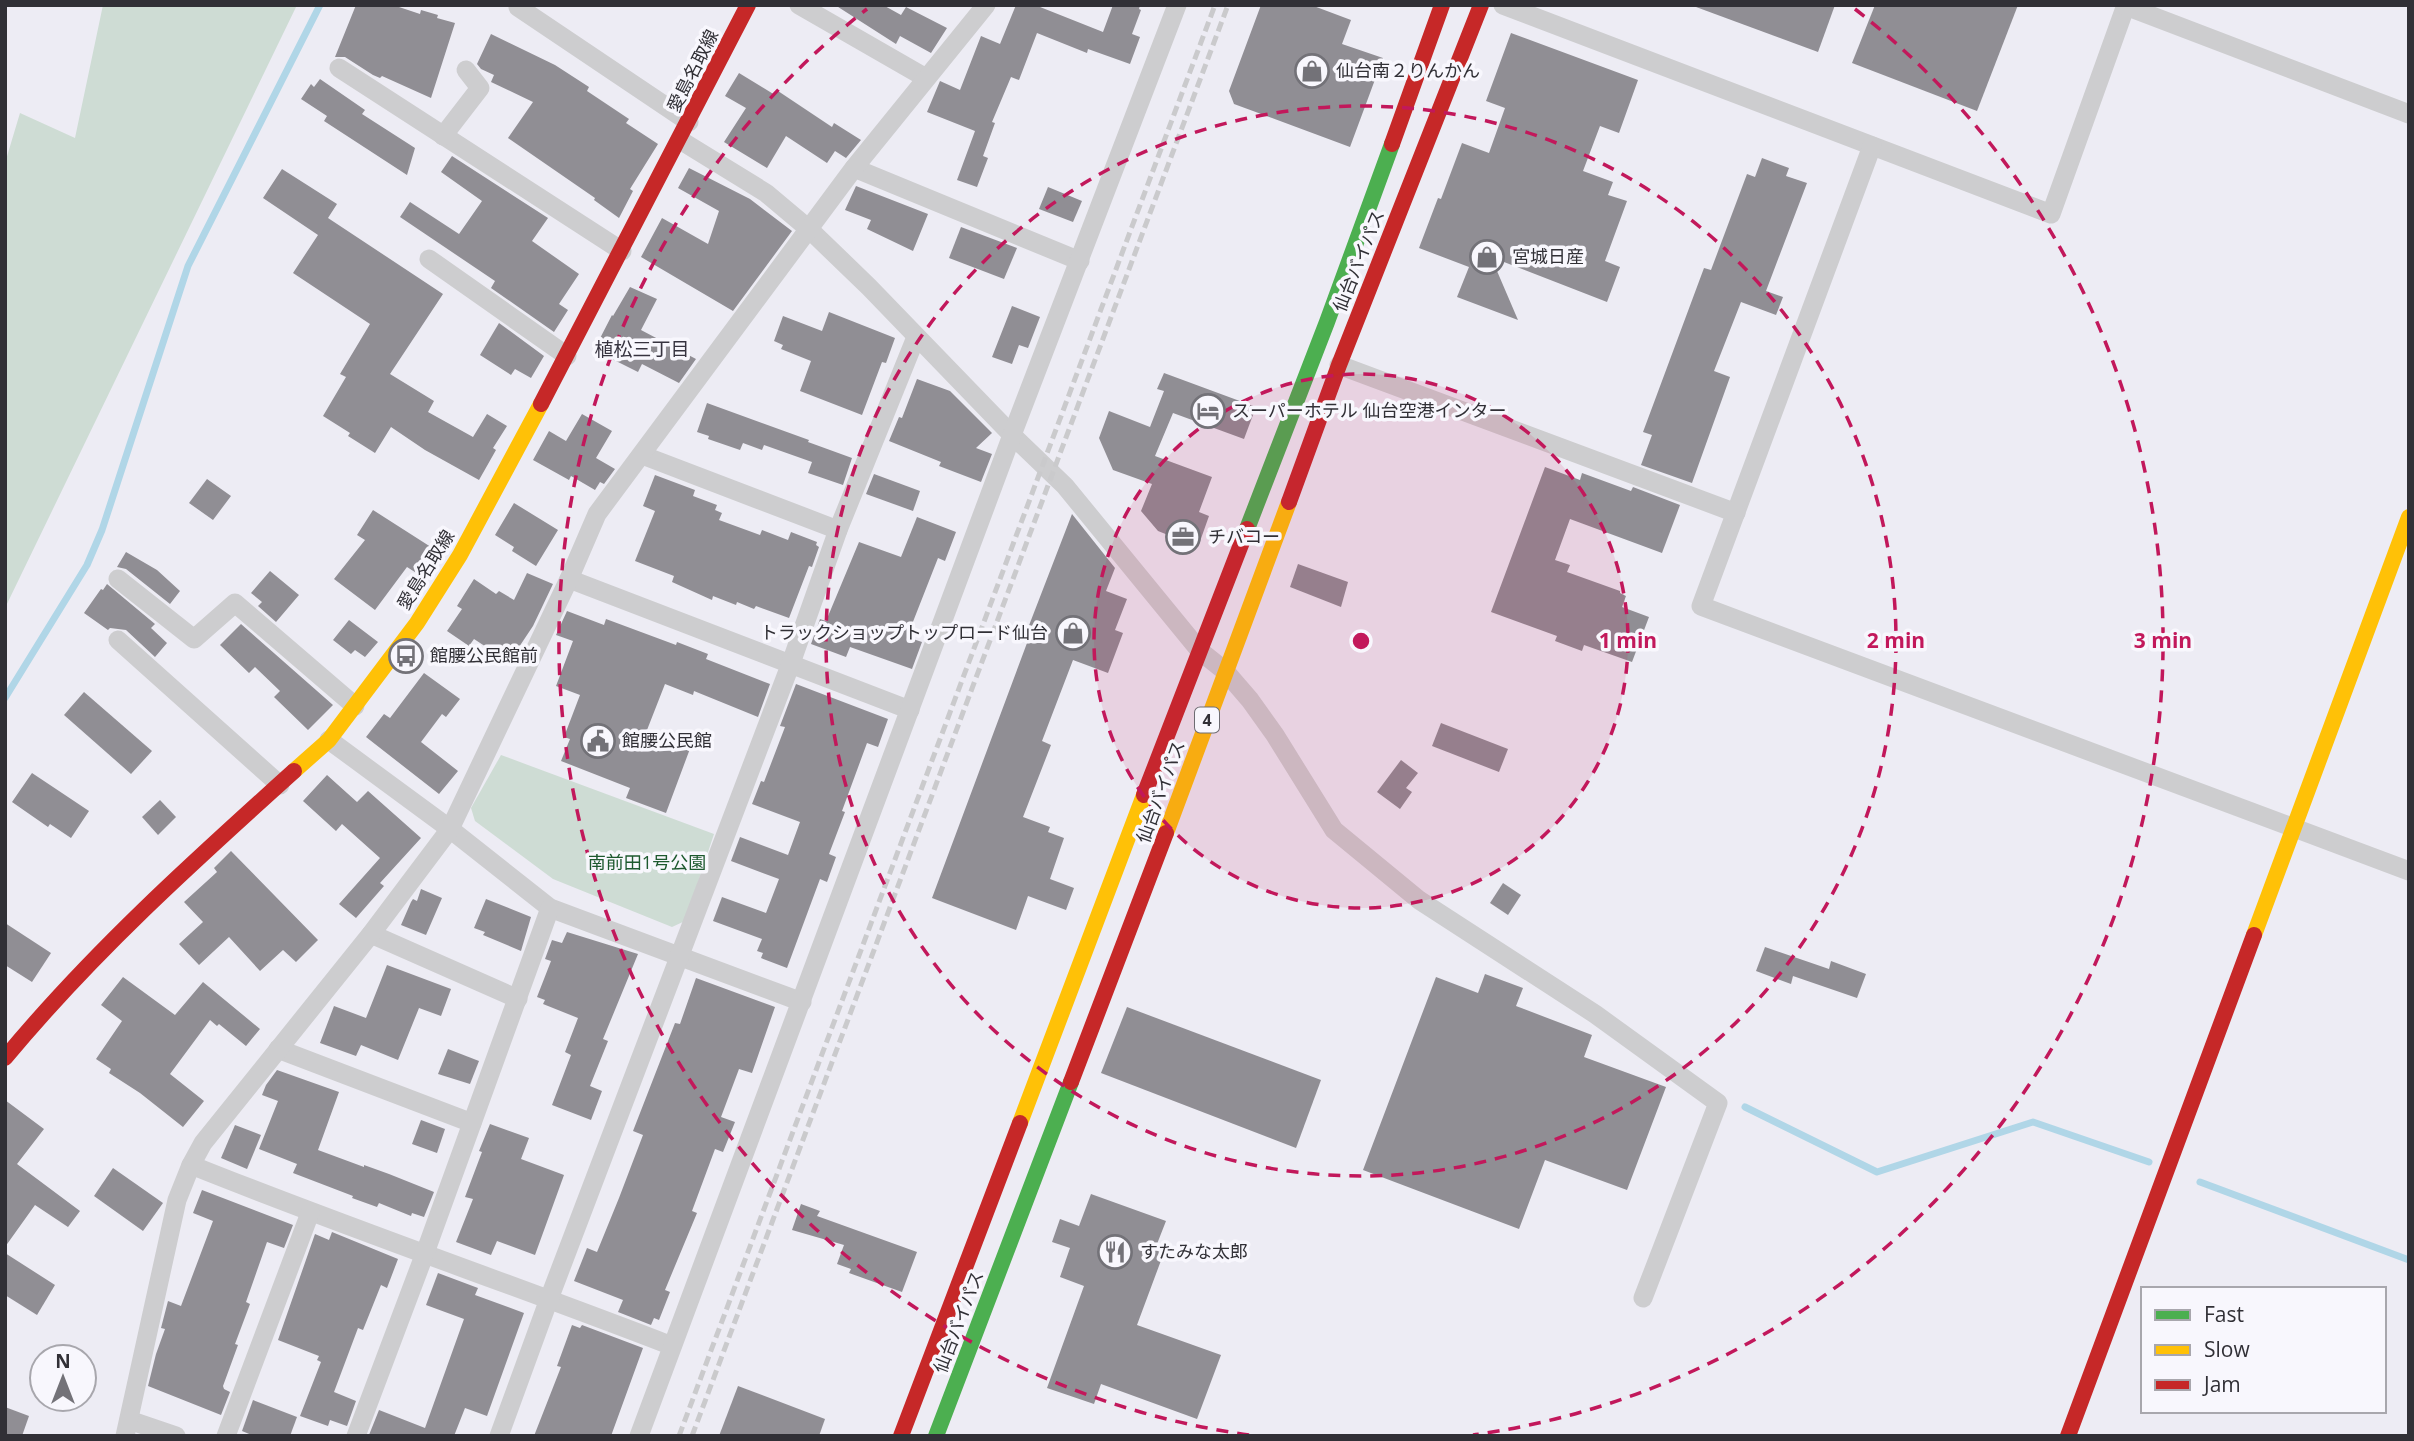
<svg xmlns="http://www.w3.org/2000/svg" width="2414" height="1441" font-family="'Open Sans','Noto Sans JP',sans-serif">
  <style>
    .green { fill: #cedcd4 }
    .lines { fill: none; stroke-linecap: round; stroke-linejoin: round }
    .stream { stroke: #b0d6e7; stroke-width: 7 }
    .building { fill: #908e94 }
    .street { stroke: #cdcdcf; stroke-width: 19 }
    .fast { stroke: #4caf50; stroke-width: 16 }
    .slow { stroke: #ffc107; stroke-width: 16 }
    .jam { stroke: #c62828; stroke-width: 16 }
    .rail { stroke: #cacacc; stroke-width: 5; stroke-dasharray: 10 5; stroke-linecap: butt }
    .ring { fill: none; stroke: #c2185b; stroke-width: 3.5; stroke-dasharray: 12 9 }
    .labels { text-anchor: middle; stroke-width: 7; stroke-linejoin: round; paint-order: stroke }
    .shield { fill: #f8f7fd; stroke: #6d6c72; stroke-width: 2 }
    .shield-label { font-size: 16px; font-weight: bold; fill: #313036 }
    .street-label { font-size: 18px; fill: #313036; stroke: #f8f7fd }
    .poi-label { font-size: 18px; fill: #313036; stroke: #f8f7fd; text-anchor: start }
    .park-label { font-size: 18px; fill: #1d592e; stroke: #f8f7fd }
    .neighbourhood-label { font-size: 19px; fill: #373440; stroke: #f8f7fd }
    .centre { fill: #c2185b; stroke: #f8f7fd; stroke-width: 3.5 }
    .ring-label { font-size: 21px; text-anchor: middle; font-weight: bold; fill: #c2185b; stroke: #f8f7fd; stroke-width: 7; stroke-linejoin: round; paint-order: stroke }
  </style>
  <rect width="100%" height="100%" fill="#edecf4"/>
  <g class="green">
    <polygon points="103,5 297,5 5,608 5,163 20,113 75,138"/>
    <polygon points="501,755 714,834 685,921 672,927 553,879 475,821 471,808"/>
  </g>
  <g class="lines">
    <g class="stream">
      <polyline points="5,698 87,565 102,530 188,266 320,5"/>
      <polyline points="1745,1107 1877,1172 2033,1122 2149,1162"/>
      <polyline points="2200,1182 2409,1260"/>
    </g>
  </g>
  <g class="building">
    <polygon points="356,5 393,5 420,14 421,10 438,15 437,18 455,23 431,98 382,76 380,78 373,75 345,57 335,57"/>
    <polygon points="835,5 883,5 901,15 906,7 947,28 931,53 900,36 896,44"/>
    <polygon points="1016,5 1035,5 1103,32 1113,5 1140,5 1139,9 1141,10 1132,34 1140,37 1130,64 1088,49 1087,53 1037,33 1019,80 1011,77 992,122 995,123 983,156 988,158 977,187 957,180 975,131 927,112 940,81 960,90 981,36 1000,44"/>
    <polygon points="1261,5 1311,5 1351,20 1342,44 1383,58 1350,147 1234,104 1229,91"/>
    <polygon points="1697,5 1835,5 1818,52 1696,7"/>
    <polygon points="1875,5 2018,5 1977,111 1852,63"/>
    <polygon points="1511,33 1638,80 1619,133 1600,126 1583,171 1613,182 1608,195 1627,201 1605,261 1620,267 1607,302 1491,257 1518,320 1457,297 1469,267 1419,248 1438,198 1441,199 1462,143 1489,153 1505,108 1486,101"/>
    <polygon points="491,34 555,65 589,87 587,91 629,119 626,123 658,144 630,189 633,191 619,218 594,200 595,198 508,138 533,102 491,82 494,75 481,69 477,64"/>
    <polygon points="739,73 775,95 778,91 832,127 834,123 861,140 846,158 835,151 827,163 786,136 767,168 724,142 746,108 725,96"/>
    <polygon points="320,79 365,110 362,114 415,148 407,175 324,121 327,116 301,99 311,84 314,87"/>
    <polygon points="452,156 548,218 532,241 579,274 559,304 568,310 554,332 491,288 495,281 400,217 410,202 459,234 482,201 441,172"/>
    <polygon points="1762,158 1789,168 1786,176 1807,183 1766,291 1783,297 1776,315 1741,302 1714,371 1730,377 1692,483 1641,465 1652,435 1643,432 1704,268 1711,270 1747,174 1755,177"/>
    <polygon points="689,168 750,199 792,231 733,311 641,257 662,218 708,244 719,211 678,188"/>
    <polygon points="282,169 337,204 328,218 443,294 390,374 434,401 428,412 473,437 487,414 507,426 493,448 496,450 479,480 425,450 391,427 375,453 348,436 350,433 323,416 346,377 340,374 370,324 293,273 318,235 263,198"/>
    <polygon points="856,186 928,214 913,251 867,229 871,220 845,210"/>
    <polygon points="1048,187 1082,201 1073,222 1039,209"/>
    <polygon points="961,227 1017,248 1004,279 949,258"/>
    <polygon points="630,287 657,299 641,330 696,359 679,383 642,364 638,372 594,350 612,315 613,316"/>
    <polygon points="1012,306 1040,317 1028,348 1019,345 1012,364 992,357"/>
    <polygon points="829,312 895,338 886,363 882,362 862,415 800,391 811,361 781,349 783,345 774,341 783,316 822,331"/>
    <polygon points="499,323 544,356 531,378 515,369 511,375 480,355"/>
    <polygon points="1164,373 1256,407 1244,439 1173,413 1155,456 1212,477 1199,512 1209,516 1198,547 1158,531 1141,511 1152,484 1113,470 1099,438 1109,411 1150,427 1164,391 1157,389"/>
    <polygon points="917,379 950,391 992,433 976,448 992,454 981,482 939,466 941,462 889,441 899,417 902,418"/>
    <polygon points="707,403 809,440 808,442 852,458 843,485 808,473 812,462 764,445 762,450 743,443 740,450 708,439 709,436 697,432"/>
    <polygon points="582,414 612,431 596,458 615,469 604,484 600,482 595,490 571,476 569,480 533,460 549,431 566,441"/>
    <polygon points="1545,467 1580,480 1582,473 1631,491 1633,487 1680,505 1662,553 1570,519 1555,560 1570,565 1567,572 1620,591 1620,593 1626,596 1622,607 1649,617 1632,662 1584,645 1582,651 1555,641 1557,636 1491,612"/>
    <polygon points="874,474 920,491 913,511 866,494"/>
    <polygon points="655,475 695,490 693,496 717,505 715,510 722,513 719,520 760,535 762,530 788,540 791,532 817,542 816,545 819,547 813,564 812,567 809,566 789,618 756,606 754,609 737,602 736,605 713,596 712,600 672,582 674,576 635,561 655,511 643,506"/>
    <polygon points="207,479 231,496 213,520 189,503"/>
    <polygon points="514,503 558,530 536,566 512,551 514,547 495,535"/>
    <polygon points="373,510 434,549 418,574 407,567 375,610 334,579 365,540 357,535"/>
    <polygon points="1072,514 1115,568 1106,591 1127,599 1115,630 1123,633 1108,673 1073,660 1042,741 1051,745 1023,817 1050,827 1048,832 1064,838 1050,879 1074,888 1066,910 1028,896 1016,930 932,898 1027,643 1023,641"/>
    <polygon points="917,517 956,532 945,561 938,558 907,637 922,642 912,669 850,647 846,657 811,644 820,619 826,621 859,542 901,557"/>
    <polygon points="126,552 157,570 180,591 170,604 126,569 117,567"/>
    <polygon points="1298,564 1348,582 1341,607 1290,587"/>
    <polygon points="270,571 299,595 276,622 258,606 262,602 251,593"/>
    <polygon points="527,573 553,584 533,626 509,662 474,639 469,646 447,631 462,609 457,606 474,579 496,594 499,591 514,600"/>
    <polygon points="107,584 155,624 151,628 167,643 155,657 126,630 110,628 108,630 84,613 101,589 103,590"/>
    <polygon points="567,611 604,625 606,619 676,645 677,642 708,654 706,659 770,684 758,717 694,691 693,695 665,684 647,730 691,746 666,813 626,798 630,788 561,761 570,739 564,737 580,695 556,686 573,641 556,635"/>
    <polygon points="349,620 378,642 365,657 355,650 351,654 333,640"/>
    <polygon points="241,624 333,705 308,730 274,697 280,691 255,667 249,673 220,645"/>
    <polygon points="424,673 460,699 446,717 442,714 421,742 458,771 439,794 366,737 384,714 390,718"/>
    <polygon points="796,684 888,719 878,747 867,743 842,811 845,812 829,854 836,857 827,882 820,879 787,968 761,958 763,953 757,951 762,939 713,921 722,897 766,913 779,879 731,861 740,837 788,855 800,822 752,804 761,781 764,782 785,727 780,726"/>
    <polygon points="84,692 152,751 131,774 64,715"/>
    <polygon points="1441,723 1508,749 1499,772 1432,746"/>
    <polygon points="1401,760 1418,773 1406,788 1412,792 1400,809 1377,792"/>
    <polygon points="32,773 89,811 71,838 50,824 48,827 12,802"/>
    <polygon points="327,775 357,802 368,791 421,838 380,883 384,886 356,918 339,904 380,858 342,824 336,831 303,801"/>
    <polygon points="160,800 176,817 158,835 142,817"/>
    <polygon points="231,851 318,940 296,962 283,950 260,971 229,937 199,965 179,944 203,922 184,902 217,872 214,868"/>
    <polygon points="1503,883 1521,895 1508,915 1490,903"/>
    <polygon points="421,889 442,898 426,935 401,925 411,902 413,899 417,901"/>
    <polygon points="486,899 531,917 521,951 483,935 485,932 474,928"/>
    <polygon points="5,923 51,953 32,982 5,965"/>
    <polygon points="567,932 638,954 603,1039 608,1041 590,1086 602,1091 591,1120 552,1105 571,1055 565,1052 578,1018 543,1004 545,1000 537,997 551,961 545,959 552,940 562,943"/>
    <polygon points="1765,947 1829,969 1831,961 1866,974 1857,998 1793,976 1791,984 1756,971"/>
    <polygon points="387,965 451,989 441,1016 419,1008 398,1060 361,1045 356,1056 320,1043 334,1006 366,1018"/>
    <polygon points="1485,974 1523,988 1516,1006 1592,1035 1584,1057 1666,1087 1627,1190 1545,1160 1519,1229 1363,1170 1436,977 1478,993"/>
    <polygon points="123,977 175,1015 203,982 260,1029 246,1046 219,1024 217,1026 210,1020 170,1074 204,1101 183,1127 140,1093 109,1073 111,1069 96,1059 122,1021 101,1005"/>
    <polygon points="696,978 775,1007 752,1073 739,1069 721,1117 735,1122 723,1152 715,1149 692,1211 697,1213 665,1290 670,1292 659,1320 654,1318 651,1325 618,1312 623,1300 574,1281 587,1248 597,1252 619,1198 643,1135 633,1131 675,1023 680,1024"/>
    <polygon points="1127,1007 1321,1080 1296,1148 1101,1073"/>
    <polygon points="448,1049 479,1061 470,1084 438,1074"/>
    <polygon points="277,1070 339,1092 318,1150 364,1167 364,1165 389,1174 434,1192 424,1217 412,1213 411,1216 379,1203 377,1207 352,1198 353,1196 293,1173 297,1164 259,1149 278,1101 262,1095 266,1085"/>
    <polygon points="5,1100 44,1129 17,1164 80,1211 68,1227 35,1205 5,1247"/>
    <polygon points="421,1120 445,1129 437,1153 412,1144"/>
    <polygon points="490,1124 529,1138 521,1159 564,1175 535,1255 497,1241 491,1255 456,1242 473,1199 465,1197 482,1152 479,1151"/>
    <polygon points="235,1125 261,1135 247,1169 221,1158"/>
    <polygon points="113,1168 163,1203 143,1231 94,1196"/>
    <polygon points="202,1190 293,1225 284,1248 267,1242 246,1302 250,1304 235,1344 238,1345 223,1386 224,1389 230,1392 221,1415 148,1386 156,1354 165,1329 161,1328 168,1301 181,1306 213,1221 193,1213"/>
    <polygon points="1091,1194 1166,1221 1157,1244 1166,1247 1137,1325 1221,1355 1197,1419 1101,1384 1094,1404 1047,1388 1084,1286 1060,1277 1070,1248 1052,1242 1060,1219 1079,1226"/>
    <polygon points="801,1204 820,1211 817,1216 917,1252 902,1292 849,1273 851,1269 837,1264 844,1245 792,1230"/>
    <polygon points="332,1232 398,1259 387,1288 381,1285 363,1330 358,1328 334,1392 356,1401 347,1426 330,1420 328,1426 300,1416 321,1362 317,1360 319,1356 278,1340 315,1234 329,1240"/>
    <polygon points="5,1253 55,1285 37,1315 5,1295"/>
    <polygon points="438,1273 478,1288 475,1295 524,1313 487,1416 465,1408 454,1436 369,1435 379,1410 425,1428 464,1319 426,1305"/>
    <polygon points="572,1325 580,1328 582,1325 643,1348 611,1436 534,1436 561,1367 557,1366"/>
    <polygon points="738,1386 825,1419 819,1436 719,1436"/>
    <polygon points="253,1400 297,1417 290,1436 254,1436 242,1431"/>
    <polygon points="5,1407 29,1416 22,1436 5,1436"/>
  </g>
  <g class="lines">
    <g class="street">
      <polyline points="519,5 518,7 689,122"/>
      <polyline points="799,5 926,78"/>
      <polyline points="1503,5 2051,214 2126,5"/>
      <polyline points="2126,6 2409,114"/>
      <polyline points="339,68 622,251"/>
      <polyline points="443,136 480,88 466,70"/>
      <polyline points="680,140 766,193 810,230 869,287 1012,435 1065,486 1200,651 1225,671 1250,700 1275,735 1334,830 1419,900 1595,1014 1718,1103 1643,1298"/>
      <polyline points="1872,146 1701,606 2409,871"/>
      <polyline points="854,168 1080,261"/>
      <polyline points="429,259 567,356"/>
      <polyline points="1339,365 1736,513"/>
      <polyline points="642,455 838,530"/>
      <polyline points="118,579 194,639 235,603 355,706"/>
      <polyline points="569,579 910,710"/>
      <polyline points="118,640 280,785"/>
      <polyline points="329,740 450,829 550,908 802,1002"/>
      <polyline points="371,934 518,999"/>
      <polyline points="278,1049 472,1123"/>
      <path d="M191,1165C350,1229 512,1284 672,1346"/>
      <polyline points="129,1420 176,1436"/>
      <polyline points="125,1436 177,1200 191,1165 203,1143 371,934 450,829 569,579 597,514 854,168 986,5"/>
      <polyline points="226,1436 310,1213"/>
      <polyline points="356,1436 425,1253 550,908"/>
      <polyline points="499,1436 549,1299 791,663 838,530 916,337"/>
      <polyline points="639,1436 1012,435 1177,5"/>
    </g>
    <g class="fast">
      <polyline points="1247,529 1327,322 1392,144"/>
      <polyline points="936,1436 1071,1082"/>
    </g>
    <g class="slow">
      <polyline points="294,771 329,740 417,623 460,555 541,404"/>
      <polyline points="1166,833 1289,502"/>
      <polyline points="2254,935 2409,517"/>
      <polyline points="1020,1123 1144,795"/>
    </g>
    <g class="jam">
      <polyline points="1392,144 1442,5"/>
      <polyline points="541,404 748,5"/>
      <polyline points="1289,502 1339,365 1481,5"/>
      <polyline points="1144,795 1247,529"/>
      <path d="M5,1058C92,953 193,862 294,771"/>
      <polyline points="1071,1082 1166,833"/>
      <polyline points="901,1436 1020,1123"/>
      <polyline points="2068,1436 2254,935"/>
    </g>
    <g class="rail">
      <polyline points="679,1436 1215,5"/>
      <polyline points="692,1436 1228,5"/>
    </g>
  </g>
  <circle cx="1361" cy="641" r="267" fill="#c2185b" fill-opacity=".12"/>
  <g class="ring">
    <circle cx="1361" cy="641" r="267"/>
    <circle cx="1361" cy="641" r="535"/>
    <path d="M1249 1435A802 802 0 0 1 867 9M1855 9A802 802 0 0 1 1473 1435"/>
  </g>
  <defs>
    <g id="shop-ring" transform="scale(1.75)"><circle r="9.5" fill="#f8f7fd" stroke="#737278" stroke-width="1.5"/><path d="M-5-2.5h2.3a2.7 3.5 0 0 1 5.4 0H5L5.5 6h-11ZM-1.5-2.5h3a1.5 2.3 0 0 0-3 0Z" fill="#737278"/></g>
    <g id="hotel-ring" transform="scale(1.75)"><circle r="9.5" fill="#f8f7fd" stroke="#737278" stroke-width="1.5"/><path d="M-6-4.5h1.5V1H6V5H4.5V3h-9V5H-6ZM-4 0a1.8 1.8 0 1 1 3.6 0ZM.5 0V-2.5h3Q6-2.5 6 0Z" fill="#737278"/></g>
    <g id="office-ring" transform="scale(1.75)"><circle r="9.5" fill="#f8f7fd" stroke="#737278" stroke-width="1.5"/><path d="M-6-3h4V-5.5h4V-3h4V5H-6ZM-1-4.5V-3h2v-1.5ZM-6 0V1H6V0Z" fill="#737278"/></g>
    <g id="bus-ring" transform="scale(1.75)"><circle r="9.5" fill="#f8f7fd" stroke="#737278" stroke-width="1.5"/><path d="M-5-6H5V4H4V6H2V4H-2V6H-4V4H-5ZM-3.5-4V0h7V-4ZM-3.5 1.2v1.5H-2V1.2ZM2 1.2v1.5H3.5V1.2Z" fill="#737278"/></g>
    <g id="civic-ring" transform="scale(1.75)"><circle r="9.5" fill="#f8f7fd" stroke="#737278" stroke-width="1.5"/><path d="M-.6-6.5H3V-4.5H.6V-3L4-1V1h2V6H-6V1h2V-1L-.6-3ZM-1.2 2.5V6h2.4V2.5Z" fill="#737278"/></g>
    <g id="restaurant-ring" transform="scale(1.75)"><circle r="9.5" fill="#f8f7fd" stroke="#737278" stroke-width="1.5"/><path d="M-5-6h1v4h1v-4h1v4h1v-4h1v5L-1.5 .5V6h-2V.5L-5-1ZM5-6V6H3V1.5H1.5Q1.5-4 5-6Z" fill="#737278"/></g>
  </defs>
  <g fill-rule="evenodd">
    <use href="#shop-ring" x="1312" y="71"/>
    <use href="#shop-ring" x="1487" y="257"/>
    <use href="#hotel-ring" x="1208" y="411"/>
    <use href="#office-ring" x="1183" y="537"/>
    <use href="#shop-ring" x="1073" y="633"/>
    <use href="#bus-ring" x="406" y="656"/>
    <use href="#civic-ring" x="598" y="741"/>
    <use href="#restaurant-ring" x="1115" y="1252"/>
  </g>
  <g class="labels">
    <rect class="shield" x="1195" y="707.5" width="24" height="25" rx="5"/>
    <g class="shield-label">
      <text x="1207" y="726">4</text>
    </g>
    <g class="street-label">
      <text transform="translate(693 71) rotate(-63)" y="6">愛島名取線</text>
      <text transform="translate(1359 261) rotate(-68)" y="6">仙台バイパス</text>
      <text transform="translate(426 570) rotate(-58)" y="6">愛島名取線</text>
      <text transform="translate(1161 792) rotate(-70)" y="6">仙台バイパス</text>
      <text transform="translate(959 1322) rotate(-69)" y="6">仙台バイパス</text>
    </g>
    <g class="poi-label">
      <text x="1336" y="77">仙台南２りんかん</text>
      <text x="1512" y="263">宮城日産</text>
      <text x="1232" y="417">スーパーホテル 仙台空港インター</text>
      <text x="1208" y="543">チバコー</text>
      <text x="1048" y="639" text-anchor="end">トラックショップトップロード仙台</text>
      <text x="430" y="662">館腰公民館前</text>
      <text x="622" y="747">館腰公民館</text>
      <text x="1140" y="1258">すたみな太郎</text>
    </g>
    <g class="park-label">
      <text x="647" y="869">南前田1号公園</text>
    </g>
    <g class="neighbourhood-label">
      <text x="642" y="356">植松三丁目</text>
    </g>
  </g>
  <circle cx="1361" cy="641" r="10" class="centre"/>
  <g class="ring-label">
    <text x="1628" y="648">1 min</text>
    <text x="1896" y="648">2 min</text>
    <text x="2163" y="648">3 min</text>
  </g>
  <rect width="2414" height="1441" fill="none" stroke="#313036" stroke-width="14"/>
  <rect x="2141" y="1287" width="245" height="126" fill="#f8f7fd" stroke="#a8a7ad" stroke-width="2"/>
  <rect x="2155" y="1310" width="35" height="10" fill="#4caf50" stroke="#a8a7ad" stroke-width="2"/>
  <text x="2204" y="1322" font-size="21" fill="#313036">Fast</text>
  <rect x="2155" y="1345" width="35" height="10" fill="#ffc107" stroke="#a8a7ad" stroke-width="2"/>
  <text x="2204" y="1357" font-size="21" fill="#313036">Slow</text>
  <rect x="2155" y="1380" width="35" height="10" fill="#c62828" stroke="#a8a7ad" stroke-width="2"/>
  <text x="2204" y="1392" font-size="21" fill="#313036">Jam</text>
  <g transform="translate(63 1378)"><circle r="33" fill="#f8f7fd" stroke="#a8a7ad" stroke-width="2"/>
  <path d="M0-5L12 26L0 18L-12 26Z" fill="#737278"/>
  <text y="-10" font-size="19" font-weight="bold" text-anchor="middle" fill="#313036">N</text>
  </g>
</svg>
